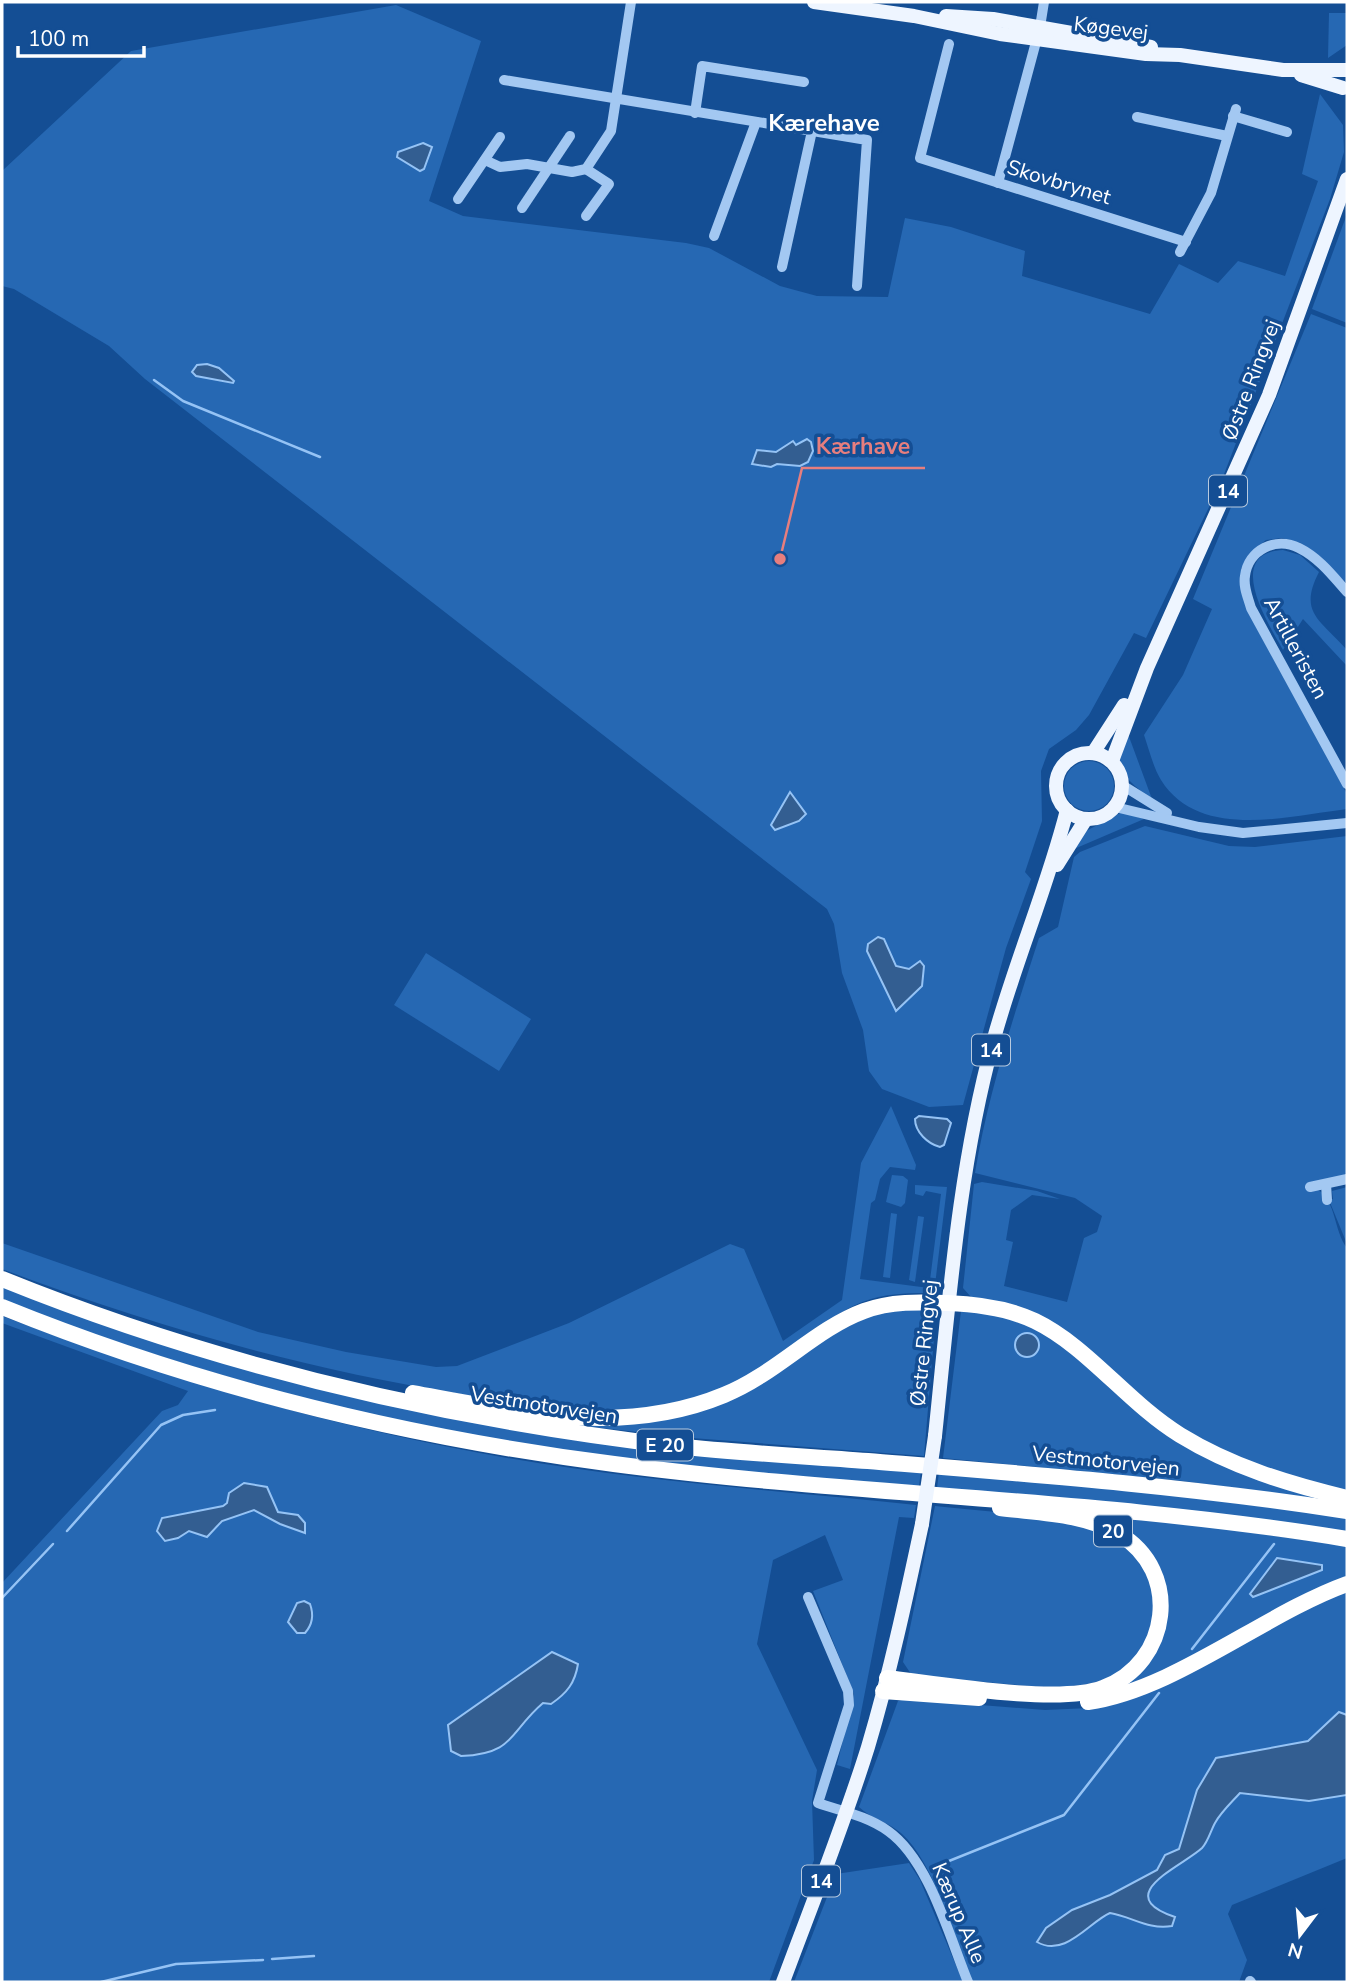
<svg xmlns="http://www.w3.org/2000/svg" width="1349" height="1984" font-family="'Nunito Sans',sans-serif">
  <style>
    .green { fill: #2668b3 }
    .water { fill: #335e91; stroke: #95c3f5; stroke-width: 2 }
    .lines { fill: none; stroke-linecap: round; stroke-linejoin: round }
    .stream { stroke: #95c3f5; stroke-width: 2.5 }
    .minor { stroke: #a3c8f2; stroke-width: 10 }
    .major { stroke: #eef5ff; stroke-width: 14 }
    .highway { stroke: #fff; stroke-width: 16 }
    .major-bridge { stroke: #eef5ff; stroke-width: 14 }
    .labels { text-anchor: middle; stroke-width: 7; stroke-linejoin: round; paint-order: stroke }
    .shield { fill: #144e94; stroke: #b8cadf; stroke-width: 2 }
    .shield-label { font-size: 19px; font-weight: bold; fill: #fff }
    .street-label { font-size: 21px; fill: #fff; stroke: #144e94 }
    .quarter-label { font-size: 24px; font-weight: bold; fill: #fff; stroke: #144e94 }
    .leader { fill: none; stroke: #e67e7e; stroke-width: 2.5 }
    .callout-dot { fill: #e67e7e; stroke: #144e94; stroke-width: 2.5 }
    .callout-label { font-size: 23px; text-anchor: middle; font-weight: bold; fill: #e67e7e; stroke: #144e94; stroke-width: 7; stroke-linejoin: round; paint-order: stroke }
  </style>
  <rect width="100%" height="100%" fill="#144e94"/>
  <g class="green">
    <polygon points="396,5 481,41 429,201 463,216 686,243 709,248 780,286 817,296 888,297 905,218 951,227 1025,251 1022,276 1150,314 1179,264 1218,283 1238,261 1285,276 1318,181 1302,174 1320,94 1343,125 1344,152 1330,199 1221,482 1146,638 1134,633 1089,715 1076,730 1049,749 1041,771 1042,821 1025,872 1031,879 1006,948 963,1105 929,1107 882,1089 869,1071 863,1030 842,973 834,924 827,909 145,379 109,346 14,289 2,286 2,171 131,51"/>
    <polygon points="1329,13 1347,13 1347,45 1328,58"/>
    <polygon points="1347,214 1347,323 1312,309"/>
    <path d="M1311,314L1347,328V583L1301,543L1282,538L1266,540L1251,552L1241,569L1249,614L1347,794V809C1289,816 1199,841 1161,780C1153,767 1149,749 1144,735L1183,675L1212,609L1193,599Z"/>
    <path d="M1283,550L1300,555L1319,572C1298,613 1320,619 1347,650V666L1303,619L1283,650C1269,625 1223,553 1283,550Z"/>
    <path d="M1128,734L1152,799C1139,790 1117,774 1119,756C1120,749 1125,740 1128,734Z"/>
    <circle cx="1089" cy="786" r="25"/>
    <polygon points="1122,812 1144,819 1074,849 1086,831"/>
    <path d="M1145,826L1229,846L1255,847L1347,836V1173L1318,1190C1336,1200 1334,1232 1347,1248V1491L1275,1472L1236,1458L1176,1425L1078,1342L971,1297L963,1288L974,1184L982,1182L1037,1191L1060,1199L1032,1195L1011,1210L1006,1240L1013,1242L1004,1286L1067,1302L1084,1238L1097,1232L1102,1216L1075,1198L975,1173C988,1093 1014,1016 1039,938L1058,927L1074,857L1080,852Z"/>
    <polygon points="426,953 531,1019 499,1071 394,1005"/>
    <path d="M891,1106L916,1165L915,1170L890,1167L880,1179L875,1200L871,1203L860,1279L929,1288L941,1194L926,1191L923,1196L915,1194V1185L947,1187L934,1293C913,1293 891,1293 871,1299C847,1306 827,1322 807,1336C775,1359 740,1385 702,1397C622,1423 541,1407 461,1394C303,1369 150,1325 2,1269V1243L258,1332L346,1352L436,1367L457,1366L569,1323L730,1244L744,1249L783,1341L842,1300L861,1163Z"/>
    <polygon points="892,1175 903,1176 908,1180 905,1203 901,1207 886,1202"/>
    <polygon points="1347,1187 1347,1244 1329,1200 1333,1199 1332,1191"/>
    <polygon points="891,1213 897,1214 890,1278 883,1277"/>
    <polygon points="918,1216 924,1217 915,1282 909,1280"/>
    <path d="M2,1285L383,1403L921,1471L919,1486C765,1474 609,1465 457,1434C302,1402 151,1357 2,1301Z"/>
    <polygon points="883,1309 934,1309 936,1314 924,1456 692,1438 574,1425 672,1417"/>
    <polygon points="961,1311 1006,1316 1050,1335 1169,1433 1334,1501 1183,1481 943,1458"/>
    <path d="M2,1316C157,1375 316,1423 480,1453C623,1480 771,1490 916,1505L914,1518L899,1517L850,1769L837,1765L854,1694L813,1591L843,1580L825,1535L773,1560L757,1644L817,1770L812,1801L814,1860L769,1982H2V1583L162,1411L178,1405L188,1391L2,1323Z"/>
    <polygon points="939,1472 1071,1483 1347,1517 1347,1532 1123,1503 937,1488"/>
    <path d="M935,1506C993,1513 1070,1513 1121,1542C1142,1555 1149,1577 1154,1600C1156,1611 1153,1619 1150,1631C1129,1702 1042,1687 985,1682C961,1680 934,1681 911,1674L903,1662Z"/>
    <polygon points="1053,1512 1198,1525 1347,1546 1347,1580 1129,1688 1106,1691 1163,1625 1144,1549"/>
    <path d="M1347,1591V1858L1232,1905L1228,1914L1247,1960L1239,1982H969C953,1938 936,1864 901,1833C888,1822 870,1818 859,1807L898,1701L905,1699L1045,1710L1090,1708Z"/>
    <polygon points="909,1863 920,1880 963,1982 794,1982 836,1874"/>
  </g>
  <g class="water">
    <polygon points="423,143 432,147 424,169 420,171 397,157 398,152"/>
    <polygon points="207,364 219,368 234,381 233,383 196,376 192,372 197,365"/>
    <polygon points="807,439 811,442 813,451 808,462 800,466 777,464 771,467 752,464 757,450 776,452 793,441 796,445"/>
    <polygon points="790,792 806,814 799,821 775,830 771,825"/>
    <polygon points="878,937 884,939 896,966 909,969 920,961 924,966 922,986 896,1011 867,951 868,944"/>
    <path d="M919,1116L947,1119L951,1123L944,1145L940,1147C928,1144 915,1132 915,1119Z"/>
    <circle cx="1027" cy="1345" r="12"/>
    <polygon points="244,1483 267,1487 278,1512 298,1515 305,1523 305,1533 280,1524 254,1510 222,1521 207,1537 189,1531 178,1538 165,1541 157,1531 162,1518 223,1506 227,1503 229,1493"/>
    <polygon points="1277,1558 1322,1565 1322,1570 1253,1597 1250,1594"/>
    <path d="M304,1601L310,1604C314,1615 313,1624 305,1633H297L288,1622L297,1603Z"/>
    <path d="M552,1652L578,1664C575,1683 567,1693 551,1704L543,1703C509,1732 515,1754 461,1756L451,1751L448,1725Z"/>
    <path d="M1339,1712L1347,1715V1795L1309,1801L1240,1793C1231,1803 1221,1812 1215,1823C1211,1830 1208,1842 1202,1848C1183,1866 1109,1895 1175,1917L1172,1926C1148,1930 1133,1917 1110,1913C1089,1922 1065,1958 1037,1942L1046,1928L1072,1910L1110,1895L1157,1870L1165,1855L1179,1849L1197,1790L1216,1758L1308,1741Z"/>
  </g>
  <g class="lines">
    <g class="stream">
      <polyline points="154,380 183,401 320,457"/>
      <polyline points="67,1531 161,1425 183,1415 215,1410"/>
      <polyline points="2,1598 53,1544"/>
      <polyline points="1192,1649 1274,1544"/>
      <polyline points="934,1867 1064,1815 1159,1693"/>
      <polyline points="272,1959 314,1956"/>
      <polyline points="101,1982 176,1964 263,1960"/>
    </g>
    <g class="minor">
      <polyline points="949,44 920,158 1186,242"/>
      <polyline points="504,80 867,140 857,286"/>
      <polyline points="695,113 702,66 804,82"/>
      <polyline points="1233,116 1287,132"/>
      <polyline points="1137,117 1227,136"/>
      <polyline points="485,160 500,167 527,164 572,172 586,169 611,131 631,2"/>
      <polyline points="998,183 1040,27 1044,2"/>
      <polyline points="458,199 500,137"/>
      <polyline points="522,208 570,136"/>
      <polyline points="586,216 609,184 586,169"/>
      <polyline points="714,236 756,122"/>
      <polyline points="1180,252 1211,193 1236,109"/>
      <polyline points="782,267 812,131"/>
      <path d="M1347,592C1332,575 1319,558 1299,548C1276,536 1248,550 1245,576C1243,587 1248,597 1251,608L1347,784"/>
      <polyline points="1122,785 1167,813"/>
      <polyline points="1115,807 1199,827 1243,833 1347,823"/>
      <polyline points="1326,1184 1327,1200"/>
      <polyline points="1310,1187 1347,1179"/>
      <path d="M808,1597L848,1691L849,1705L818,1803C841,1811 867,1816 888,1831C929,1860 949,1936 968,1982"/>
      <polyline points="1250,1981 1251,1982"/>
    </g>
    <g class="major">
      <polyline points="814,2 914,16 1000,34 1146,54 1180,55 1283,70 1346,70"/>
      <polyline points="946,16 993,19 1151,47"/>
      <polyline points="1301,75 1343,88"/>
      <circle cx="1089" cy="786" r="33"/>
      <polyline points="1093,753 1124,705"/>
      <polyline points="1112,761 1147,668 1269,395 1347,179"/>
      <polyline points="1057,865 1086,819"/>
      <path d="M935,1436C949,1304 958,1171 993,1042C1014,964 1047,889 1067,810"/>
      <path d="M783,1982C812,1904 843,1827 868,1747C890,1673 906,1599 922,1524"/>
    </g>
    <g class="highway">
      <path d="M2,1279C217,1366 445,1419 675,1446C739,1453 804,1456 868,1461C1028,1474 1188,1486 1347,1511"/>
      <path d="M2,1307C197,1386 405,1437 614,1464C858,1496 1104,1499 1347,1539"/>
      <path d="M413,1393C517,1412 623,1437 724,1395C776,1374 815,1329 864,1311C891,1301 919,1302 947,1303C975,1304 1010,1309 1035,1321C1087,1346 1128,1403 1180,1435C1232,1467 1289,1484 1347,1498"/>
      <path d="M887,1678C937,1684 1059,1705 1103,1688C1171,1663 1182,1571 1119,1534C1084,1513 1038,1513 1000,1508"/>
      <polyline points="883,1691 979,1698"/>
      <path d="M1088,1702C1174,1690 1264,1614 1347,1584"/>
    </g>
    <polyline class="major-bridge" points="922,1524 935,1436"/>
  </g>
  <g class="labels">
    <g class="shield">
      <rect x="1209" y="475.5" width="38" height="31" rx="5"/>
      <rect x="972" y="1034.5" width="38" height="31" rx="5"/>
      <rect x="637" y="1429.5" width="56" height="31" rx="5"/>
      <rect x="1094" y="1515.5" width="38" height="31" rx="5"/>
      <rect x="802" y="1865.5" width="38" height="31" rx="5"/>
    </g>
    <g class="shield-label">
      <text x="1228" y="498">14</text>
      <text x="991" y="1057">14</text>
      <text x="665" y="1452">E 20</text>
      <text x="1113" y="1538">20</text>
      <text x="821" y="1888">14</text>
    </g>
    <g class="street-label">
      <text transform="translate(1111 28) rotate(7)" y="7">Køgevej</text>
      <text transform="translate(1059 182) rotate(17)" y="7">Skovbrynet</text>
      <text transform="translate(1251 380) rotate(-69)" y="7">Østre Ringvej</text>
      <text transform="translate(1296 648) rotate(62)" y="7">Artilleristen</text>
      <text transform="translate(924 1343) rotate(-84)" y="7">Østre Ringvej</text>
      <text transform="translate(544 1405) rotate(9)" y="7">Vestmotorvejen</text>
      <text transform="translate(1106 1461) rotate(6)" y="7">Vestmotorvejen</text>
      <text transform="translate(959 1913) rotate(67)" y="7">Kærup Alle</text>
    </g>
    <g class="quarter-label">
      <text x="824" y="131">Kærehave</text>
    </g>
  </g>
  <path class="leader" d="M780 559L802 468H925"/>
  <circle class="callout-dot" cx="780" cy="559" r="7"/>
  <g class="callout-label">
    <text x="863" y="454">Kærhave</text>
  </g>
  <rect width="1349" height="1984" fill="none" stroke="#ffffff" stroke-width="7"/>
  <g transform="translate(1300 1935) rotate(196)" stroke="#144e94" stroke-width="5" paint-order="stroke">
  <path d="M0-5L12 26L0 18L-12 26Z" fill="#ffffff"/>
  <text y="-10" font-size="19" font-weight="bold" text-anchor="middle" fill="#ffffff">N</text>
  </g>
  <path d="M18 46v10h126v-10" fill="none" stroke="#ffffff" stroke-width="3.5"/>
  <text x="28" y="46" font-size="21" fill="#ffffff" stroke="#144e94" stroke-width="5" paint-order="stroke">100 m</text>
</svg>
